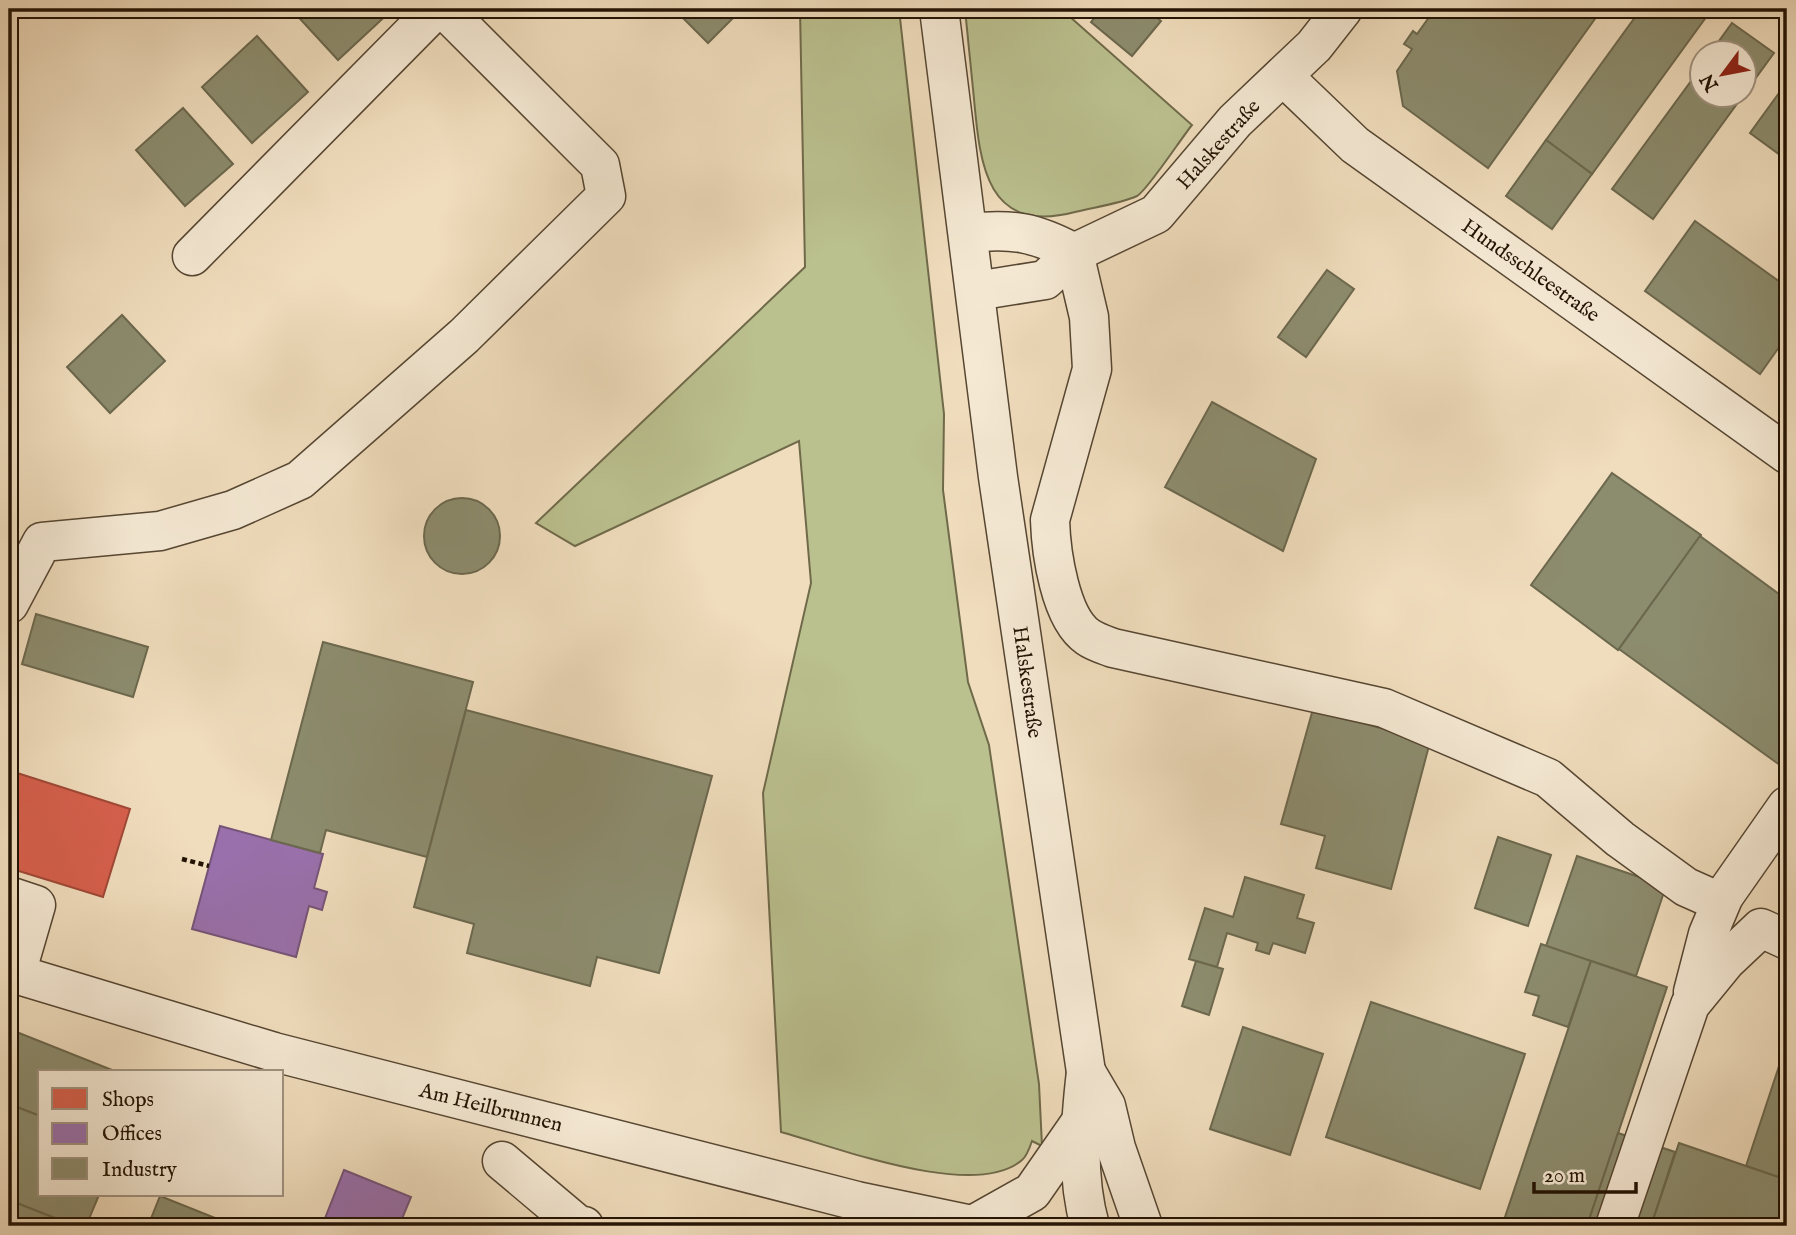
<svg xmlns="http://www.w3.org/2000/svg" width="1796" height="1235" font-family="'IM FELL English',serif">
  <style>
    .green { fill: #bbc08f; stroke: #6f6a4a; stroke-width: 2 }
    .shops { fill: #d6604d; stroke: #a04937; stroke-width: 2 }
    .offices { fill: #9970ab; stroke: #765479; stroke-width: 2 }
    .industry { fill: #8c8c6e; stroke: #6c684e; stroke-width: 2 }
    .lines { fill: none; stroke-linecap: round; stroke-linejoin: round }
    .minor-casing { stroke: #564632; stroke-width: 41 }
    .path { stroke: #231304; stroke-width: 4.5; stroke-dasharray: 5 3.5; stroke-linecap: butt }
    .minor { stroke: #f5e9d4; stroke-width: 38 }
    .labels { text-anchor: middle; stroke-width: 7; stroke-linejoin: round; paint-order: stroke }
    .street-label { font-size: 21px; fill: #231304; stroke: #f5e9d4 }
  </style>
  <rect width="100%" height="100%" fill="#f0ddbd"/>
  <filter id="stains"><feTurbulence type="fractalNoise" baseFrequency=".00286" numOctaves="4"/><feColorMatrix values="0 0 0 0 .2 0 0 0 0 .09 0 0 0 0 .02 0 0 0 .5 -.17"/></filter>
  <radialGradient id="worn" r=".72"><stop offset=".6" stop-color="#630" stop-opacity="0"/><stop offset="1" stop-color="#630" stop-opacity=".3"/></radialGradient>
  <g class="green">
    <path d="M800,9H899L944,414L943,490L968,682L989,745L1039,1084L1042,1146L1032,1141C1030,1147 1027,1156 1022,1160C975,1201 836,1147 781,1132L763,793L811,583L799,441L575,546L536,523L805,267Z"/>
    <path d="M965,9H1072L1069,16L1192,125C1182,137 1147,191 1137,196C1119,204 1095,207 1075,212C987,235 980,166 974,99C971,69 968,39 965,9Z"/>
  </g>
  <polygon class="shops" points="14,772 130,809 103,897 9,868 9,788"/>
  <g class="offices">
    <polygon points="220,826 323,854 314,888 327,892 322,910 309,906 296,957 192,929"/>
    <polygon points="344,1170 411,1197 399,1226 322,1226"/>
  </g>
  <g class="industry">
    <polygon points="291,9 393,9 338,60"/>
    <polygon points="674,9 742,9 708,43"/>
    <polygon points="1102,9 1147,9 1161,21 1132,56 1091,22"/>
    <polygon points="1435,9 1602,9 1488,168 1403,106 1397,71 1412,49 1404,44 1413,31 1417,34"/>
    <polygon points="1641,9 1712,9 1592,174 1546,140"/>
    <polygon points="1732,23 1774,53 1653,219 1612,189 1702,66 1702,94 1744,94 1744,52 1711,52"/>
    <polygon points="257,36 308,92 252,143 202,87"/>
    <polygon points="1787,82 1787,160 1750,133"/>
    <polygon points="183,108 233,164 185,206 136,150"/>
    <polygon points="1546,140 1592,174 1552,229 1506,196"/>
    <polygon points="1695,221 1787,287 1787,336 1760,374 1645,291"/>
    <polygon points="1327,270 1354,289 1306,357 1278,337"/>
    <polygon points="122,315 165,361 110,413 67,367"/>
    <polygon points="1212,402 1316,459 1283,551 1165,487"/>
    <polygon points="1612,473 1701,535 1618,650 1531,585"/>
    <circle cx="462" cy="536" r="38"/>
    <polygon points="1700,536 1787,600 1787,762 1784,768 1619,649"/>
    <polygon points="36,614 148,647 133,697 22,664"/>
    <polygon points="323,642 473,682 427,857 326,830 320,853 271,840"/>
    <polygon points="1313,709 1430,742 1391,889 1316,868 1325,836 1281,824"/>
    <polygon points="466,710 712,776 659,973 597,957 590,986 467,953 474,924 414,907"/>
    <polygon points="1498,837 1551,855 1528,926 1475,908"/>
    <polygon points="1577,856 1666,886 1636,976 1546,946"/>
    <polygon points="1245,877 1304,895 1297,918 1314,923 1305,953 1273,943 1269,954 1256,950 1258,943 1227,933 1217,967 1189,959 1205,908 1233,917"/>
    <polygon points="1541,944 1591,961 1568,1027 1533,1015 1539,996 1525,992"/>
    <polygon points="1196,961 1223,969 1209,1015 1182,1006"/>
    <polygon points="1591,961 1667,987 1587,1226 1502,1226"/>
    <polygon points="1371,1002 1525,1054 1480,1189 1326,1137"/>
    <polygon points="1243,1027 1323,1054 1290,1155 1210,1129"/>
    <polygon points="9,1029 117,1072 40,1072 40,1116 9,1104"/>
    <polygon points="1787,1042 1787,1180 1746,1166"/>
    <polygon points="9,1104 40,1116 40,1195 99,1195 86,1226 75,1226 9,1200"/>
    <polygon points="1618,1133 1675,1152 1651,1226 1587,1226"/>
    <polygon points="1679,1143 1787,1180 1787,1201 1779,1226 1651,1226"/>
    <polygon points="160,1196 235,1226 148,1226"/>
    <polygon points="9,1200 75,1226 9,1226"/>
    <polygon points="1787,1201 1787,1226 1779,1226"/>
  </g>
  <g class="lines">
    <g class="minor-casing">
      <g id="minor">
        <path d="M939,9L998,477L1086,1072C1080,1123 1076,1177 1090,1226"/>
        <polyline points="1283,76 1355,145 1787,454"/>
        <path d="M968,233C1012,228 1035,232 1074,253"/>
        <path d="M1074,253L1089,317L1092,369L1050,520C1051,552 1060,618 1088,637C1095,642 1105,645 1113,648L1384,708L1548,778L1620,839L1686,887L1713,899L1724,896"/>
        <polyline points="192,256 436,9"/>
        <polyline points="976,291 1045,280 1074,253 1156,214 1235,121 1314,46 1343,9"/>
        <polyline points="9,604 42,542 160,531 233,510 300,480 464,336 606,196 600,165 444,9"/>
        <polyline points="9,896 36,905 16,974"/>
        <polyline points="9,972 274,1052 857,1201 977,1226"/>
        <polyline points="1693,992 1708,934 1724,896 1787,806"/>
        <polyline points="1086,1072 1106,1106 1116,1148 1143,1226"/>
        <polyline points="502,1161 578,1225 584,1226"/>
        <polyline points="973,1225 1032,1192 1080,1123"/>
        <polyline points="1615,1226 1690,1005 1726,961 1761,928 1787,940"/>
      </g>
    </g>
    <polyline class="path" points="182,859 209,866"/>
    <use href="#minor" class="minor"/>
  </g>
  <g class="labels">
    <g class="street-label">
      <text transform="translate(1218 144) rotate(-48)" y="7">Halskestraße</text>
      <text transform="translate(1531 270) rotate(35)" y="7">Hundsschleestraße</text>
      <text transform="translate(1028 682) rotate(82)" y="7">Halskestraße</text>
      <text transform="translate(491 1107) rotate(14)" y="7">Am Heilbrunnen</text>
    </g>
  </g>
  <rect width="1796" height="1235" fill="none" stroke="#f0ddbd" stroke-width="35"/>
  <rect x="10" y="10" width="1775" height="1214" fill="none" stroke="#231304" stroke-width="3.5"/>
  <rect x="18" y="18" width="1761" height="1200" fill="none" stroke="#231304" stroke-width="2"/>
  <rect x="38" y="1070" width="245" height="126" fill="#f5e9d4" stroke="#a19381" stroke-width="2"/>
  <rect x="52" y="1088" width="35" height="21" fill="#d6604d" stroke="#a19381" stroke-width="2"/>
  <text x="102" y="1106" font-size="21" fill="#231304">Shops</text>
  <rect x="52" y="1123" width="35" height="21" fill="#9970ab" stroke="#a19381" stroke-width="2"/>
  <text x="102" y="1140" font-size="21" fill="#231304">Offices</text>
  <rect x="52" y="1158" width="35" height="21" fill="#8c8c6e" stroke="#a19381" stroke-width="2"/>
  <text x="102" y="1176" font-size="21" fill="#231304">Industry</text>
  <g transform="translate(1723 74) rotate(238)"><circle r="33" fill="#f5e9d4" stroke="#a19381" stroke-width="2"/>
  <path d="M0-5L12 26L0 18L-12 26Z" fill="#8f2418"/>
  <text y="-10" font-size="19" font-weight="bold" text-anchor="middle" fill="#231304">N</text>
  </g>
  <path d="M1534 1182v10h102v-10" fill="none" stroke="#231304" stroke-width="3.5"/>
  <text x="1544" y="1182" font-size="21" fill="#231304" stroke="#f5e9d4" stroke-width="5" paint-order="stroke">20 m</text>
  <rect width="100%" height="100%" filter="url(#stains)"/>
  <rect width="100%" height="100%" fill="url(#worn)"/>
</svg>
